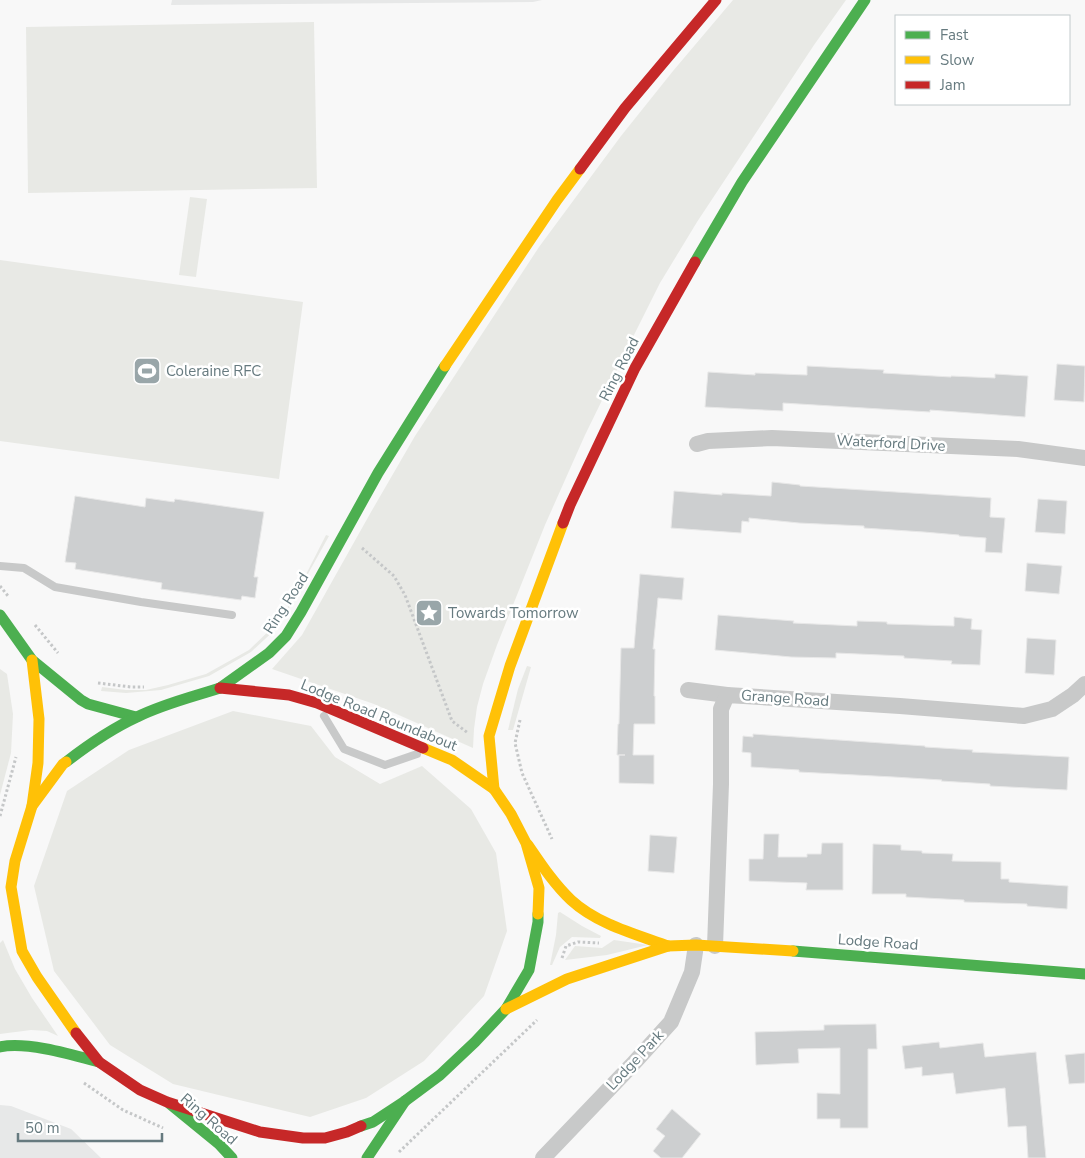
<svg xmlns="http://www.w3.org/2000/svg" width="1085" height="1158" font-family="'Nunito Sans',sans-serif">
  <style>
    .built { fill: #e7e8e8 }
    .green { fill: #e8e9e5 }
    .building { fill: #cdcfd0; stroke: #e8e8e8 }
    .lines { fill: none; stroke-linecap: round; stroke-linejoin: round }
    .path { stroke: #c5c7c8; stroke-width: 3; stroke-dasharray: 2.5 2.5; stroke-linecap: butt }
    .lane { stroke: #c8c9c9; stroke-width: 8 }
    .street { stroke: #c8c9c9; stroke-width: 16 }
    .fast { stroke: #4caf50; stroke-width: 11 }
    .slow { stroke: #ffc107; stroke-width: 11 }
    .jam { stroke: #c62828; stroke-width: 11 }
    .labels { text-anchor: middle; stroke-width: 5; stroke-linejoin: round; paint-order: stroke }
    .street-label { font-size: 15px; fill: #667a7f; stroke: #fff }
    .poi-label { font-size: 15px; fill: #667a7f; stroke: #fff; text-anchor: start }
  </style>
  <rect width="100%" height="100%" fill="#f8f8f8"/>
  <g class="built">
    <polygon points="172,0 542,0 533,2 171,5"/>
    <polygon points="0,1105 11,1106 71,1129 101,1158 0,1158"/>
  </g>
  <g class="green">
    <polygon points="733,0 846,0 814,45 697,222 660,283 632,339 585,435 545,525 497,645 483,684 477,707 474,729 473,748 374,704 272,669 302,635 371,512 415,436 539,247 621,136 673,71"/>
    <polygon points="314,22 317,188 28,193 26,27"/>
    <polygon points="190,197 207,199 196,277 179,275"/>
    <polygon points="0,260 303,302 279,479 0,441"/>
    <polygon points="326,535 329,536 279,626 251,652 209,676 161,690 126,693 101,691 102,687 126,690 146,690 168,685 206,674 249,650 276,624 294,598"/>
    <polygon points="527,666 531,667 513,730 508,730 518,689"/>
    <polygon points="0,669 7,674 13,714 11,753 0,795"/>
    <polygon points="233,711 311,726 335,757 380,784 422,766 471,809 496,853 507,931 484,996 424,1061 366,1098 310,1117 173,1084 110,1045 54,971 34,886 67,791 129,750"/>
    <polygon points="560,912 582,926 601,936 600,938 572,937 560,947 552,965 550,965 556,935 558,913"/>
    <polygon points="3,940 15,969 32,998 58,1036 47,1031 31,1030 0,1034 0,943"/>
    <polygon points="614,940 648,945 607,955 565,960 575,946 602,948"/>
  </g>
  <g class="building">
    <polygon points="1057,364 1085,366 1084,402 1054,400"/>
    <polygon points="807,366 884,370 883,373 951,377 951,376 995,378 995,374 1028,376 1025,417 930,410 930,412 783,403 783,411 705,407 708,372 755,375 755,373 807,375"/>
    <polygon points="772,482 800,485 800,486 991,498 990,517 1005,518 1002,553 985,552 986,538 959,536 959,535 924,532 864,528 864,526 799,523 749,518 749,522 742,521 741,533 671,528 674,491 722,495 722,493 771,496"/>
    <polygon points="75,496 145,507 146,498 174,502 175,499 264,512 254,577 258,577 255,598 242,596 241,600 161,589 162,583 75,569 76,563 65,562"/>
    <polygon points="1038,499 1067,501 1065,534 1035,532"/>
    <polygon points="1027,563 1062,566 1059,594 1025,591"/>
    <polygon points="640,574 684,578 682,600 658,598 653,649 655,649 654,696 655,696 655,724 634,724 633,755 654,755 654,784 619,783 619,755 625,755 617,755 618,724 619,724 621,648 634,648"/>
    <polygon points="718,615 794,621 793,623 857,626 857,621 887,622 887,624 954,626 954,617 972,619 971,629 982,630 980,665 951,664 952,661 904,658 904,656 836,653 836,658 791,657 715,650"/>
    <polygon points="1027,638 1056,640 1054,675 1025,673"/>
    <polygon points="753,734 925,746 925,747 973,750 972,752 1069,757 1067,790 990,786 990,784 941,781 942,780 894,777 799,772 799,770 751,767 751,753 742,752 743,736 753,737"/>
    <polygon points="764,834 779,834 778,857 807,857 807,854 821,854 822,843 843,843 843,890 806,890 807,883 749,881 749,859 763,859"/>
    <polygon points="650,835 677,837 674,873 648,871"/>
    <polygon points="873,844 901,845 901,850 922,851 922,853 953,854 952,861 1001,862 1001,879 1009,879 1009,882 1068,886 1067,909 1027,906 1027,904 964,902 964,900 906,897 906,894 872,894"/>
    <polygon points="876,1024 877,1049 868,1049 868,1128 840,1128 840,1119 817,1119 817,1093 840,1094 840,1048 798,1049 799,1063 756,1065 755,1032 824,1030 824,1025"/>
    <polygon points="939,1042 940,1048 983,1043 985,1057 1036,1052 1046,1158 1028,1158 1026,1126 1008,1127 1005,1088 956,1094 953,1073 922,1076 922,1067 905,1069 902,1046"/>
    <polygon points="1085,1053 1085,1083 1069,1084 1065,1055"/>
    <polygon points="672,1109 701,1134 682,1158 661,1158 653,1151 665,1136 656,1129"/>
  </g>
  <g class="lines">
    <g class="path">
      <polyline points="362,548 394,576 405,595 452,721 468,733"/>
      <polyline points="0,586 8,596"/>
      <polyline points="35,625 58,653"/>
      <polyline points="98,683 131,687 144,687"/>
      <polyline points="520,720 515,743 522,773 552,839"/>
      <polyline points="0,816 16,757"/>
      <polyline points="562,958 566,946 578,942 599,943"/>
      <polyline points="84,1083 123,1110 163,1128"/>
      <polyline points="399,1152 537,1020"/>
    </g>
    <g class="lane">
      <polyline points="0,566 24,568 55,587 141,602 232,615"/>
      <polyline points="324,716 344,749 385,765 417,754"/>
    </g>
    <g class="street">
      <polyline points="697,444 708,441 772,438 1018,449 1085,458"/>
      <polyline points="688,690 727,695"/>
      <polyline points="715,946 721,784 721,709 727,695 900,706 1024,716 1052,709 1073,695 1085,684"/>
      <polyline points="543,1158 632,1065 671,1022 692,972 696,945"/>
    </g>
    <g class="fast">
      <polyline points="695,262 742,182 865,0"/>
      <polyline points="0,615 32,660 81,700 88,704 136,717"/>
      <polyline points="220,688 269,653 286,636 301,612 378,473 445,366"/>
      <path d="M66,762C88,745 111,729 137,717C163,704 192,697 220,688"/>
      <polyline points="793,951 1085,974"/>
      <path d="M0,1047C26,1041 73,1055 99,1062"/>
      <polyline points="170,1104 219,1144 232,1158"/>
      <polyline points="361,1126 373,1122 405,1101 440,1075 475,1042 506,1009 529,970 538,922 538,914"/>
      <polyline points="367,1158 405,1101"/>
    </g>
    <g class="slow">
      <polyline points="445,366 557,200 580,169"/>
      <polyline points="32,660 39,719 38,763 32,806"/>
      <polyline points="423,748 452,760 494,789 511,814 526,843 539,888 538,914"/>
      <polyline points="66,762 63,764 32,806 15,861 11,887 22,951 37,977 76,1033"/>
      <polyline points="494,789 489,736 510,666 563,523"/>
      <path d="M528,845C541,864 554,884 571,900C597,924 635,934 668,946"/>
      <polyline points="506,1009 567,979 668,946 696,945 793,951"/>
    </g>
    <g class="jam">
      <polyline points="580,169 625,108 716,0"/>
      <polyline points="563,523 570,505 635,368 695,262"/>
      <polyline points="220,688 289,695 317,703 423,748"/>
      <polyline points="76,1033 99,1062 140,1090 167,1102 260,1132 303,1138 325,1138 347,1132 361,1126"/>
    </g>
  </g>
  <defs>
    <g id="stadium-square" transform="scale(1.4375)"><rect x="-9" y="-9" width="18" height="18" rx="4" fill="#99a6a9" stroke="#fff"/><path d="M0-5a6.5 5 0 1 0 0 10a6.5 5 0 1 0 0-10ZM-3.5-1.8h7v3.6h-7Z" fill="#fff"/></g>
    <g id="sight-square" transform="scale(1.4375)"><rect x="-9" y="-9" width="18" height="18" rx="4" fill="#99a6a9" stroke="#fff"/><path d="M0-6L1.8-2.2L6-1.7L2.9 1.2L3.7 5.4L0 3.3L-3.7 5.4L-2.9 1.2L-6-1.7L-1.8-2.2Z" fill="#fff"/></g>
  </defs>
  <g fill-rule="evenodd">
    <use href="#stadium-square" x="147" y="371"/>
    <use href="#sight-square" x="429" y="613"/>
  </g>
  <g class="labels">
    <g class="street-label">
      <text transform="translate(619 369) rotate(-63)" y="5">Ring Road</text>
      <text transform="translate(891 443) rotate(3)" y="5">Waterford Drive</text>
      <text transform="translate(286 603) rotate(-57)" y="5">Ring Road</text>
      <text transform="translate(785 698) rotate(4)" y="5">Grange Road</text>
      <text transform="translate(379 715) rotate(22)" y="5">Lodge Road Roundabout</text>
      <text transform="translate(878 942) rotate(4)" y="5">Lodge Road</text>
      <text transform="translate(635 1060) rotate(-47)" y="5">Lodge Park</text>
      <text transform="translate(209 1119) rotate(41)" y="5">Ring Road</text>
    </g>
    <g class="poi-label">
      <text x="166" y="376">Coleraine RFC</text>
      <text x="448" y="618">Towards Tomorrow</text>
    </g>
  </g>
  <rect x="895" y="15" width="175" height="90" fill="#ffffff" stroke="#c2cacc"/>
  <rect x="905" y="31" width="25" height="8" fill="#4caf50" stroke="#c2cacc"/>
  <text x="940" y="40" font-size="15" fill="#667a7f">Fast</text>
  <rect x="905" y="56" width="25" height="8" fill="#ffc107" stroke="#c2cacc"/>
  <text x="940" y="65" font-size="15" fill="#667a7f">Slow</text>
  <rect x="905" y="81" width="25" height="8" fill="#c62828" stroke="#c2cacc"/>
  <text x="940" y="90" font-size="15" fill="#667a7f">Jam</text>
  <path d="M18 1133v8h144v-8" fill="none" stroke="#667a7f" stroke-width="2.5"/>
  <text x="25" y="1133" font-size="15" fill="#667a7f" stroke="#ffffff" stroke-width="4" paint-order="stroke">50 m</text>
</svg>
